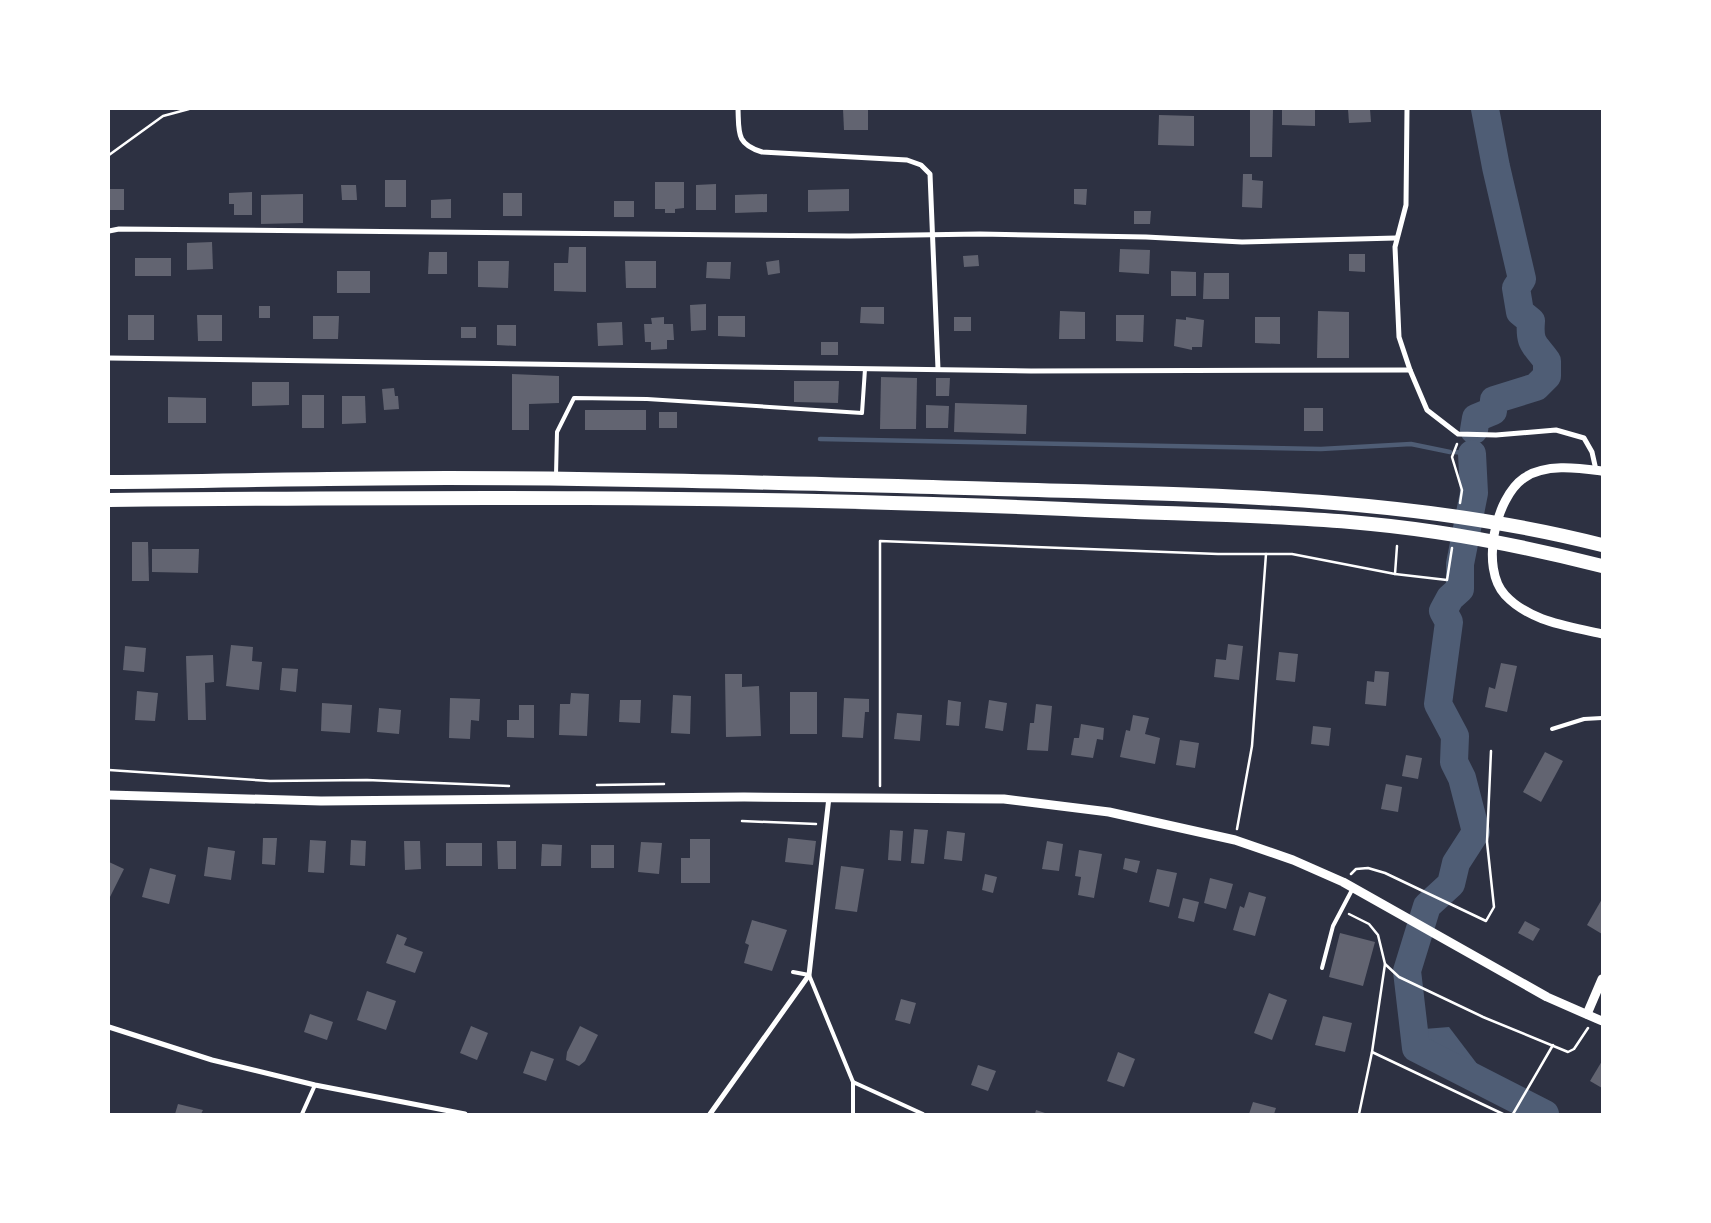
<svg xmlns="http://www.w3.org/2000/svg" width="1711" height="1223" font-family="'Alegreya Sans',sans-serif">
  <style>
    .water { fill: #4f5d75 }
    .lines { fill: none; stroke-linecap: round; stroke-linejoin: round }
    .stream { stroke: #4f5d75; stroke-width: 4.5 }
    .river { stroke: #4f5d75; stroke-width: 28 }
    .building { fill: #626471 }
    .path { stroke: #fff; stroke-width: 2.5 }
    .service { stroke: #fff; stroke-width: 4 }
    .minor { stroke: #fff; stroke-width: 5 }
    .tertiary { stroke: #fff; stroke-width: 9 }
    .trunk { stroke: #fff; stroke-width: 14 }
  </style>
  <rect width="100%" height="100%" fill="#2d3142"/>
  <polygon class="water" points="1449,1027 1487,1077 1488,1093 1458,1084 1416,1056 1413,1036 1424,1029"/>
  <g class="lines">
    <g class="stream">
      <polyline points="820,439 1321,449 1411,444 1450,452"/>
      <polyline points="1455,452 1472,454"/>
    </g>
    <g class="river">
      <path d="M1474,430L1476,418L1493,411L1494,400L1536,387L1547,376V361C1535,344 1529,345 1531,321L1520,312L1516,288L1522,279L1496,167L1485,109"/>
      <polyline points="1472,454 1474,493 1460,564 1460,589 1450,598 1443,611 1449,622 1438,704 1455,736 1454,762 1462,778 1476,832 1456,863 1451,884 1427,906 1407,971 1416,1048 1545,1114"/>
    </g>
  </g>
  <g class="building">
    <polygon points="843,109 868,109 868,130 844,130"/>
    <polygon points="1250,109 1273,109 1272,157 1250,157"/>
    <polygon points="1282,109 1315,109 1315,126 1282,125"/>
    <polygon points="1348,109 1370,109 1371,122 1349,123"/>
    <polygon points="1159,115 1194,116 1194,146 1158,145"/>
    <polygon points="1243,174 1252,174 1252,180 1263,181 1262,208 1242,207"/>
    <rect x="385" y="180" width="21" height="27"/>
    <polygon points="655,182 684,182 684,208 675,209 675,213 665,213 665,209 655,209"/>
    <polygon points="716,184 716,210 696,210 696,185"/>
    <polygon points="341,185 356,185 357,200 342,200"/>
    <rect x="109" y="189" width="15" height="21"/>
    <polygon points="849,189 849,211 808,212 808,190"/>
    <polygon points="1074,189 1087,189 1086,205 1074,204"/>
    <polygon points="252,192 252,215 234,215 234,204 229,204 229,193"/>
    <rect x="503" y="193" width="19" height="23"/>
    <polygon points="303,194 303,223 261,224 261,195"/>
    <polygon points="767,194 767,212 735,213 735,195"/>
    <polygon points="451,199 451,218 431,218 431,200"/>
    <rect x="614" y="201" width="20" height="16"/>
    <polygon points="1134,211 1151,211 1150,224 1134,224"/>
    <polygon points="212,242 213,269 187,270 187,243"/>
    <polygon points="569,247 586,247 586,292 554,291 554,263 568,263"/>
    <polygon points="1120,249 1150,250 1149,274 1119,272"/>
    <polygon points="429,252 447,252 447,274 428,274"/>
    <polygon points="1349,254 1365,254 1365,272 1349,271"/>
    <polygon points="978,255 979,266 964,267 963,256"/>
    <rect x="135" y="258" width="36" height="18"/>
    <polygon points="779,260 780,273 768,275 766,262"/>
    <polygon points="478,261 509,261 508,288 478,287"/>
    <polygon points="625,261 656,261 656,288 626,288"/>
    <polygon points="707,262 731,262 730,279 706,278"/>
    <rect x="337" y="271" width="33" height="22"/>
    <polygon points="1171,271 1196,272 1196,296 1171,296"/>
    <polygon points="1204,273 1229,273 1229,299 1203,299"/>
    <polygon points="706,304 706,330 691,331 690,305"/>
    <rect x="259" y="306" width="11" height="12"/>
    <polygon points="861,307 884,307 884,324 860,323"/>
    <polygon points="1060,311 1085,312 1085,339 1059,339"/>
    <polygon points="1318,311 1349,312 1349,358 1317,358"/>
    <rect x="128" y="315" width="26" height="25"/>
    <polygon points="197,315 222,315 222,341 198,341"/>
    <polygon points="1116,315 1144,315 1143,342 1116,341"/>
    <polygon points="313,316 339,316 338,339 313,339"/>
    <polygon points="718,316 745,316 745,337 718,336"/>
    <polygon points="664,317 664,324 673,324 674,340 667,340 667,349 651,350 651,342 645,342 644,324 652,324 651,318"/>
    <rect x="954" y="317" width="17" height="14"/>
    <polygon points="1186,317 1204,320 1202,347 1192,347 1192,350 1174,346 1176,319 1186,320"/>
    <polygon points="1255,317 1280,317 1280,344 1255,343"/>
    <polygon points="622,322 623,345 598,346 597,323"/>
    <polygon points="497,325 516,325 516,346 497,345"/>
    <rect x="461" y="327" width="15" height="11"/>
    <rect x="821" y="342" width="17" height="13"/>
    <polygon points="512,374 559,376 559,403 529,404 529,430 512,430"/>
    <polygon points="881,377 917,378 916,429 880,429"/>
    <polygon points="936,378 950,378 949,396 936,396"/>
    <polygon points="794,381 839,381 838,403 794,402"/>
    <polygon points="252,382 289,382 289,405 252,406"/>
    <polygon points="394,388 395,396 398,396 399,409 384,410 382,389"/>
    <rect x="302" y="395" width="22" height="33"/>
    <polygon points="342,396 365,396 366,423 342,424"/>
    <polygon points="168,397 206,398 206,423 168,423"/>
    <polygon points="955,403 1027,405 1026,434 954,432"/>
    <polygon points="926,405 949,406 948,428 926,428"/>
    <rect x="1304" y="408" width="19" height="23"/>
    <rect x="585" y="410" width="61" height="20"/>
    <rect x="659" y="412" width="18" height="16"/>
    <polygon points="132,542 148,542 149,581 132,581"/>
    <polygon points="152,549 199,549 198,573 152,572"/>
    <polygon points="1228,644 1243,646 1239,680 1214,677 1216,659 1226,660"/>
    <polygon points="231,645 253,647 252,661 262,662 259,690 226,686"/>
    <polygon points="125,646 146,648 144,672 123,670"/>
    <polygon points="1279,652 1298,654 1295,682 1276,680"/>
    <polygon points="213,655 214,682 205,683 206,720 188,720 186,656"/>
    <polygon points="1501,663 1517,666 1507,712 1485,707 1489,687 1495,689"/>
    <polygon points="282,668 298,669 296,692 280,690"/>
    <polygon points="1375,671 1389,672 1386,706 1365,704 1367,681 1374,682"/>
    <polygon points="725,674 742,674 742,687 759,686 761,736 726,737"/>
    <polygon points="137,691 158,693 155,721 135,720"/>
    <rect x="790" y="692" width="27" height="42"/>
    <polygon points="571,693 589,694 587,736 559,735 560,704 570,704"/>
    <polygon points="673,695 691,696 690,734 671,733"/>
    <polygon points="450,698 480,699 479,721 471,720 470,739 449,738"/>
    <polygon points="844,698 869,699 869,712 865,712 863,738 842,737"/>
    <polygon points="620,700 641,700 640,723 619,722"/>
    <polygon points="948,700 961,702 959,726 946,725"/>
    <polygon points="989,700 1007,703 1003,731 985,728"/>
    <polygon points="322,703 352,705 350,733 321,731"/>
    <polygon points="1036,704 1052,706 1048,751 1027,750 1030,723 1034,723"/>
    <polygon points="519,705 534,705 534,738 507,737 507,720 519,720"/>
    <polygon points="379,708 401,710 399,734 377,732"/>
    <polygon points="897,713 922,715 920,741 894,739"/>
    <polygon points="1133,715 1149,718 1145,734 1160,738 1155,764 1120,757 1126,730 1130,731"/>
    <polygon points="1081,724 1104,728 1103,740 1097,739 1093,758 1071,755 1074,738 1079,738"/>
    <polygon points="1313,726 1331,728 1329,746 1311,744"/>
    <polygon points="1180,740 1199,743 1195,768 1176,765"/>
    <polygon points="1545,752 1563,761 1541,802 1523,792"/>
    <polygon points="1406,755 1422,758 1418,779 1402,776"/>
    <polygon points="1386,784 1402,787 1398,812 1381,809"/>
    <polygon points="914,829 928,830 924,864 911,863"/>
    <polygon points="890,830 903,831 901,861 888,860"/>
    <polygon points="947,831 965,833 962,861 944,859"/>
    <polygon points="263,838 277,838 275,865 262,864"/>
    <polygon points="788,838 816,841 813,865 785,862"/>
    <polygon points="690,839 710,839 710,883 681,883 681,858 690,858"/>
    <polygon points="310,840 326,841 324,873 308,872"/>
    <polygon points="351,840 366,841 365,866 350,865"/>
    <polygon points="404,841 420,841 421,869 405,870"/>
    <polygon points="497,841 516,841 516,869 498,869"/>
    <polygon points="1047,841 1063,844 1059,871 1042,869"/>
    <polygon points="641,842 662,843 659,874 638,872"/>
    <rect x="446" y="843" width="36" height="23"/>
    <polygon points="542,844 562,845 561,866 541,866"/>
    <rect x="591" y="845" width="23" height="23"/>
    <polygon points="208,847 235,851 231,880 204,876"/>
    <polygon points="1079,850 1102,854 1094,898 1078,895 1081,877 1075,876"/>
    <polygon points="1125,858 1140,861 1137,873 1123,869"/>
    <polygon points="109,862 124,869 109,899"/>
    <polygon points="841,866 864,869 857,912 835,909"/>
    <polygon points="150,868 176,875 169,904 142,897"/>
    <polygon points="1157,869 1177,873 1169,907 1149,902"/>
    <polygon points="985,874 997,877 993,893 982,890"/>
    <polygon points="1210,878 1233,884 1226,909 1204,903"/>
    <polygon points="1249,892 1266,897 1255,936 1233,930 1240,906 1244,908"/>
    <polygon points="1183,898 1199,902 1194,922 1178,918"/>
    <polygon points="1602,899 1602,934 1587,925"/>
    <polygon points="752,920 787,930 772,971 744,963 749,945 745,943"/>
    <polygon points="1525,921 1540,929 1533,941 1518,933"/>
    <polygon points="1340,933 1375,942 1363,986 1329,977"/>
    <polygon points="397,934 407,938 404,945 423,952 415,973 386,963"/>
    <polygon points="367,991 396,1001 386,1030 357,1020"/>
    <polygon points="1269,993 1287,1000 1272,1040 1254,1033"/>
    <polygon points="901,999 916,1003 910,1024 895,1020"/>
    <polygon points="310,1014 333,1022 327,1040 304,1032"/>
    <polygon points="1323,1016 1352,1023 1345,1052 1315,1045"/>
    <polygon points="471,1026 488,1033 477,1060 460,1053"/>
    <polygon points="580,1026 598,1035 585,1061 579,1066 566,1060 567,1052"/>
    <polygon points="531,1051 554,1059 546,1081 523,1073"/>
    <polygon points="1118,1052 1135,1059 1124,1087 1107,1081"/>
    <polygon points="1602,1061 1602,1088 1590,1081"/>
    <polygon points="978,1065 996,1071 988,1091 971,1085"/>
    <polygon points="1253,1102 1276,1108 1274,1114 1249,1114"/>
    <polygon points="178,1104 203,1110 201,1114 175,1114"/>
    <polygon points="1036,1110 1048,1114 1035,1114"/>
  </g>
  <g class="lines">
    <g class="path">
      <polyline points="109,155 163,116 189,109"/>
      <polyline points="1457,444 1452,457 1462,490 1460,503"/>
      <polyline points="1395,574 1397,546"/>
      <polyline points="109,770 270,781 367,780 509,786"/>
      <polyline points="597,785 664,784"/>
      <polyline points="880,786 880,541 1218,554 1292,554 1395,574 1447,580 1452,548"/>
      <polyline points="742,821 816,824"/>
      <polyline points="1237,829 1252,746 1266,554"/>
      <polyline points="1351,874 1356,869 1368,868 1385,873 1486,921 1494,907 1487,842 1491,751"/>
      <polyline points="1349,914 1369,924 1378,935 1385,964 1372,1052 1359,1114"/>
      <polyline points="1385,964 1399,977 1483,1017 1568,1052 1574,1049 1588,1028"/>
      <polyline points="1372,1052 1503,1114"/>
      <polyline points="1513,1114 1553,1045"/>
    </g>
    <g class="service">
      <polyline points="556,475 557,432 574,398 647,399 862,413 865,369"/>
      <polyline points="1552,729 1584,719 1602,718"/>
      <polyline points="1322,968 1333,926 1353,888"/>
      <polyline points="793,972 809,975 853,1082"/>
      <polyline points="302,1114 315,1085"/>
      <polyline points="853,1114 853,1082 923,1114"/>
    </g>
    <g class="minor">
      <path d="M738,109C739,133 736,144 762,152L907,160L921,165L930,174L938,369"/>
      <polyline points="1407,109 1406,205 1395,247 1399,337 1410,370 1427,410 1458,434 1496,435 1556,430 1584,438 1592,452 1596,470"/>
      <polyline points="109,231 119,229 850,236 980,234 1146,237 1242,242 1396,238"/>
      <polyline points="109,358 1031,371 1410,370"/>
      <polyline points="109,1027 212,1060 315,1085 465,1114"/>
      <polyline points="710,1114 809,975 829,797"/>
    </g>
    <g class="tertiary">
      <path d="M1602,471C1579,468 1545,463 1524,478C1495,498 1480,568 1505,595C1530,622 1569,626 1602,634"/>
      <polyline points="109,795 321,801 744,797 1004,799 1109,812 1235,840 1293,860 1343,882 1547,997 1602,1021"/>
      <polyline points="1587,1014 1602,979"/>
    </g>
    <g class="trunk">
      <path d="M109,482C222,481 335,478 447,478C630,478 814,484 997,489C1199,495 1405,495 1602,545"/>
      <path d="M109,500C427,497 746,495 1065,509C1160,514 1256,514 1350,522C1435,529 1520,545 1602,566"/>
    </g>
  </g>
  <rect width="1711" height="1223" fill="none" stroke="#ffffff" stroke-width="220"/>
</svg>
